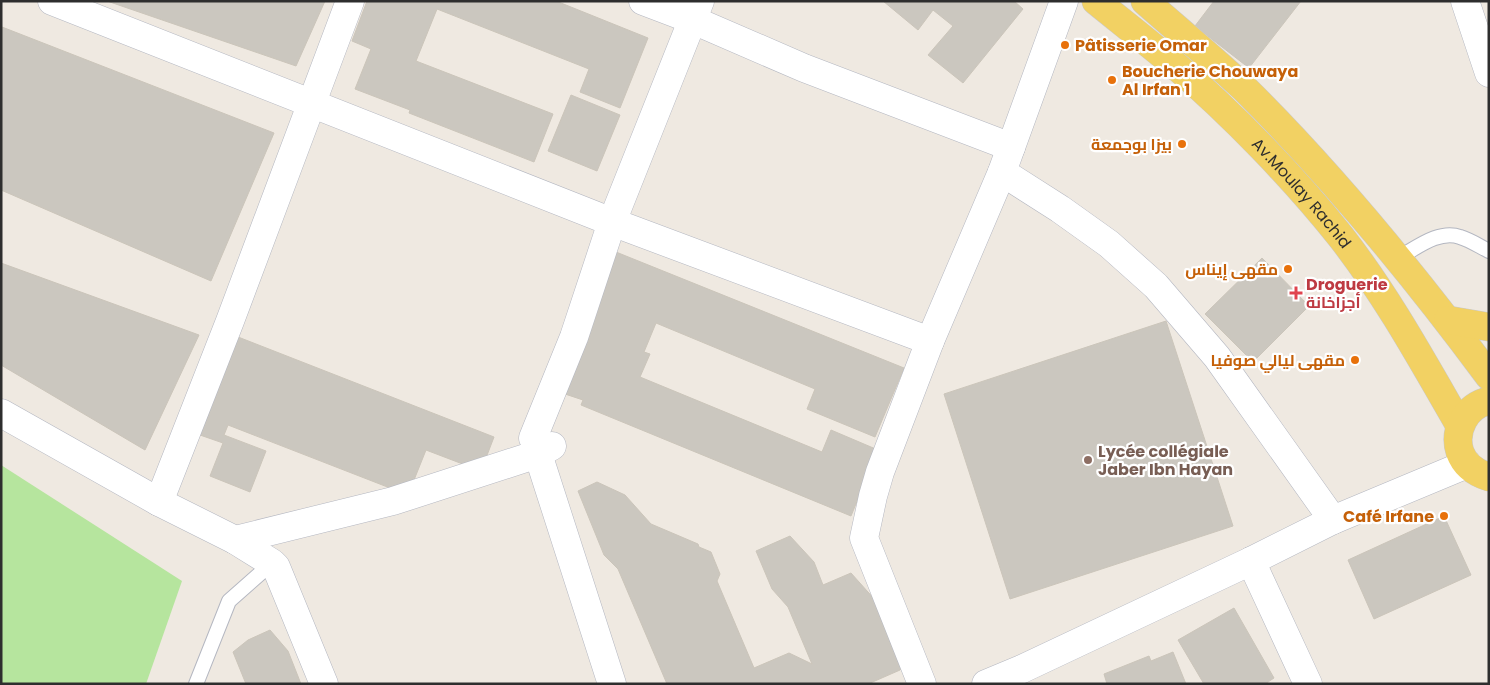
<svg xmlns="http://www.w3.org/2000/svg" width="1490" height="685" font-family="Poppins,Cairo,sans-serif">
  <style>
    .green { fill: #b6e59e }
    .building { fill: #cbc7bf; stroke: #cbc5ba }
    .lines { fill: none; stroke-linecap: round; stroke-linejoin: round }
    .lane-casing { stroke: #b4b7c1; stroke-width: 16 }
    .street-casing { stroke: #b4b7c1; stroke-width: 29 }
    .primary-casing { stroke: #c9c9c9; stroke-width: 29 }
    .lane { stroke: #fff; stroke-width: 14 }
    .street { stroke: #fff; stroke-width: 28 }
    .primary { stroke: #f2d163; stroke-width: 28 }
    .food-dot { fill: #e8710a; stroke: #fff; stroke-width: 2 }
    .health-dot { fill: #e0444e; stroke: #fff; stroke-width: 2 }
    .education-dot { fill: #8d6e63; stroke: #fff; stroke-width: 2 }
    .labels { text-anchor: middle; stroke-width: 4.5; stroke-linejoin: round; paint-order: stroke }
    .food-label { font-size: 16px; font-weight: bold; fill: #c56008; stroke: #fff; text-anchor: end }
    .street-label { font-size: 16px; fill: #2e2e2e; stroke: #fff }
    .health-label { font-size: 16px; font-weight: bold; fill: #be3a42; stroke: #fff; text-anchor: start }
    .education-label { font-size: 16px; font-weight: bold; fill: #785e54; stroke: #fff; text-anchor: start }
  </style>
  <rect width="100%" height="100%" fill="#efe9e1"/>
  <polygon class="green" points="1,465 182,581 146,684 1,684"/>
  <g class="building">
    <polygon points="107,1 325,1 296,66"/>
    <polygon points="367,1 556,1 648,38 620,108 580,92 589,69 437,9 416,61 553,114 534,162 409,113 410,110 355,89 371,49 352,41"/>
    <polygon points="883,1 1014,1 1023,9 963,83 928,55 953,26 933,10 918,30"/>
    <polygon points="1214,1 1301,1 1249,68 1195,26"/>
    <polygon points="2,27 274,133 211,281 1,190"/>
    <polygon points="571,95 620,115 597,171 548,151"/>
    <polygon points="616,252 904,368 875,437 807,409 815,389 656,323 644,352 650,354 640,377 822,452 831,430 878,450 851,516 581,405 583,400 559,392"/>
    <polygon points="1262,258 1309,306 1253,362 1205,314"/>
    <polygon points="1,263 199,335 145,450 1,365"/>
    <polygon points="1166,321 1233,526 1010,599 944,394"/>
    <polygon points="233,335 494,437 481,471 426,450 408,495 228,425 224,435 266,451 250,492 210,476 223,443 200,435 203,427 198,425"/>
    <polygon points="597,482 625,495 651,524 698,544 699,547 711,552 720,574 717,581 754,668 789,653 812,664 788,607 772,589 756,551 790,536 814,562 823,585 851,573 876,601 903,664 900,670 868,684 667,684 618,569 604,555 578,491"/>
    <polygon points="1444,516 1471,575 1374,619 1348,560"/>
    <polygon points="1234,608 1274,678 1265,684 1204,684 1178,640"/>
    <polygon points="270,630 288,651 301,684 246,684 233,652 248,640"/>
    <polygon points="1173,652 1186,684 1107,684 1104,674 1149,656 1151,661"/>
  </g>
  <g class="lines">
    <g class="lane-casing">
      <g id="lane">
        <path d="M1398,258C1415,249 1439,229 1460,237C1470,240 1479,246 1489,251"/>
        <polyline points="196,684 229,601 272,563"/>
      </g>
    </g>
    <g class="street-casing">
      <g id="street">
        <polyline points="52,1 612,222 930,341"/>
        <polyline points="643,1 693,20 804,68 1011,147"/>
        <polyline points="1465,1 1489,73"/>
        <polyline points="1002,172 1060,209 1109,244 1156,286 1217,357 1333,520"/>
        <polyline points="1,413 159,502 235,540 272,563 276,567 324,684"/>
        <polyline points="533,438 574,337 612,222 700,1"/>
        <polyline points="538,454 612,684"/>
        <polyline points="159,502 230,321 350,1"/>
        <polyline points="235,540 393,501 538,454 552,446"/>
        <polyline points="1251,561 1308,684"/>
        <polyline points="922,684 864,538 873,496 880,472 930,341 1002,172 1064,1"/>
        <polyline points="986,684 1022,669 1251,561 1333,520 1467,464"/>
      </g>
    </g>
    <g class="primary-casing">
      <g id="primary">
        <path id="s1" d="M1096,1C1123,23 1150,44 1176,66C1233,115 1294,178 1341,237C1387,296 1423,362 1460,426"/>
        <path d="M1145,1C1178,30 1213,59 1245,89C1334,177 1414,275 1489,376"/>
        <polyline points="1448,320 1489,327"/>
        <path d="M1489,401C1466,405 1453,431 1460,452C1465,466 1476,473 1489,477"/>
      </g>
    </g>
    <use href="#lane" class="lane"/>
    <use href="#street" class="street"/>
    <use href="#primary" class="primary"/>
  </g>
  <g class="food-dot">
    <circle cx="1065" cy="45" r="5"/>
    <circle cx="1112" cy="80" r="5"/>
    <circle cx="1182" cy="144" r="5"/>
    <circle cx="1288" cy="269" r="5"/>
    <circle cx="1355" cy="360" r="5"/>
    <circle cx="1444" cy="516" r="5"/>
  </g>
  <path class="health-dot" d="M1293.5 285.5h5v5h5v5h-5v5h-5v-5h-5v-5h5z"/>
  <circle class="education-dot" cx="1088" cy="460" r="5"/>
  <g class="labels">
    <g class="food-label">
      <text x="1075" y="51" text-anchor="start">Pâtisserie Omar</text>
      <text x="1122" y="77" text-anchor="start">Boucherie Chouwaya<tspan x="1122" dy="18">Al Irfan 1</tspan></text>
      <text x="1172" y="150">بيزا بوجمعة</text>
      <text x="1278" y="275">مقهى إيناس</text>
      <text x="1345" y="366">مقهى ليالي صوفيا</text>
      <text x="1434" y="522">Café Irfane</text>
    </g>
    <g class="street-label">
      <text dy="6" stroke="none"><textPath href="#s1" startOffset="282">Av.Moulay Rachid</textPath></text>
    </g>
    <g class="health-label">
      <text x="1306" y="290">Droguerie<tspan x="1306" dy="18">أجزاخانة</tspan></text>
    </g>
    <g class="education-label">
      <text x="1098" y="457">Lycée collégiale<tspan x="1098" dy="18">Jaber Ibn Hayan</tspan></text>
    </g>
  </g>
  <rect width="1490" height="685" fill="none" stroke="#2e2e2e" stroke-width="5"/>
</svg>
